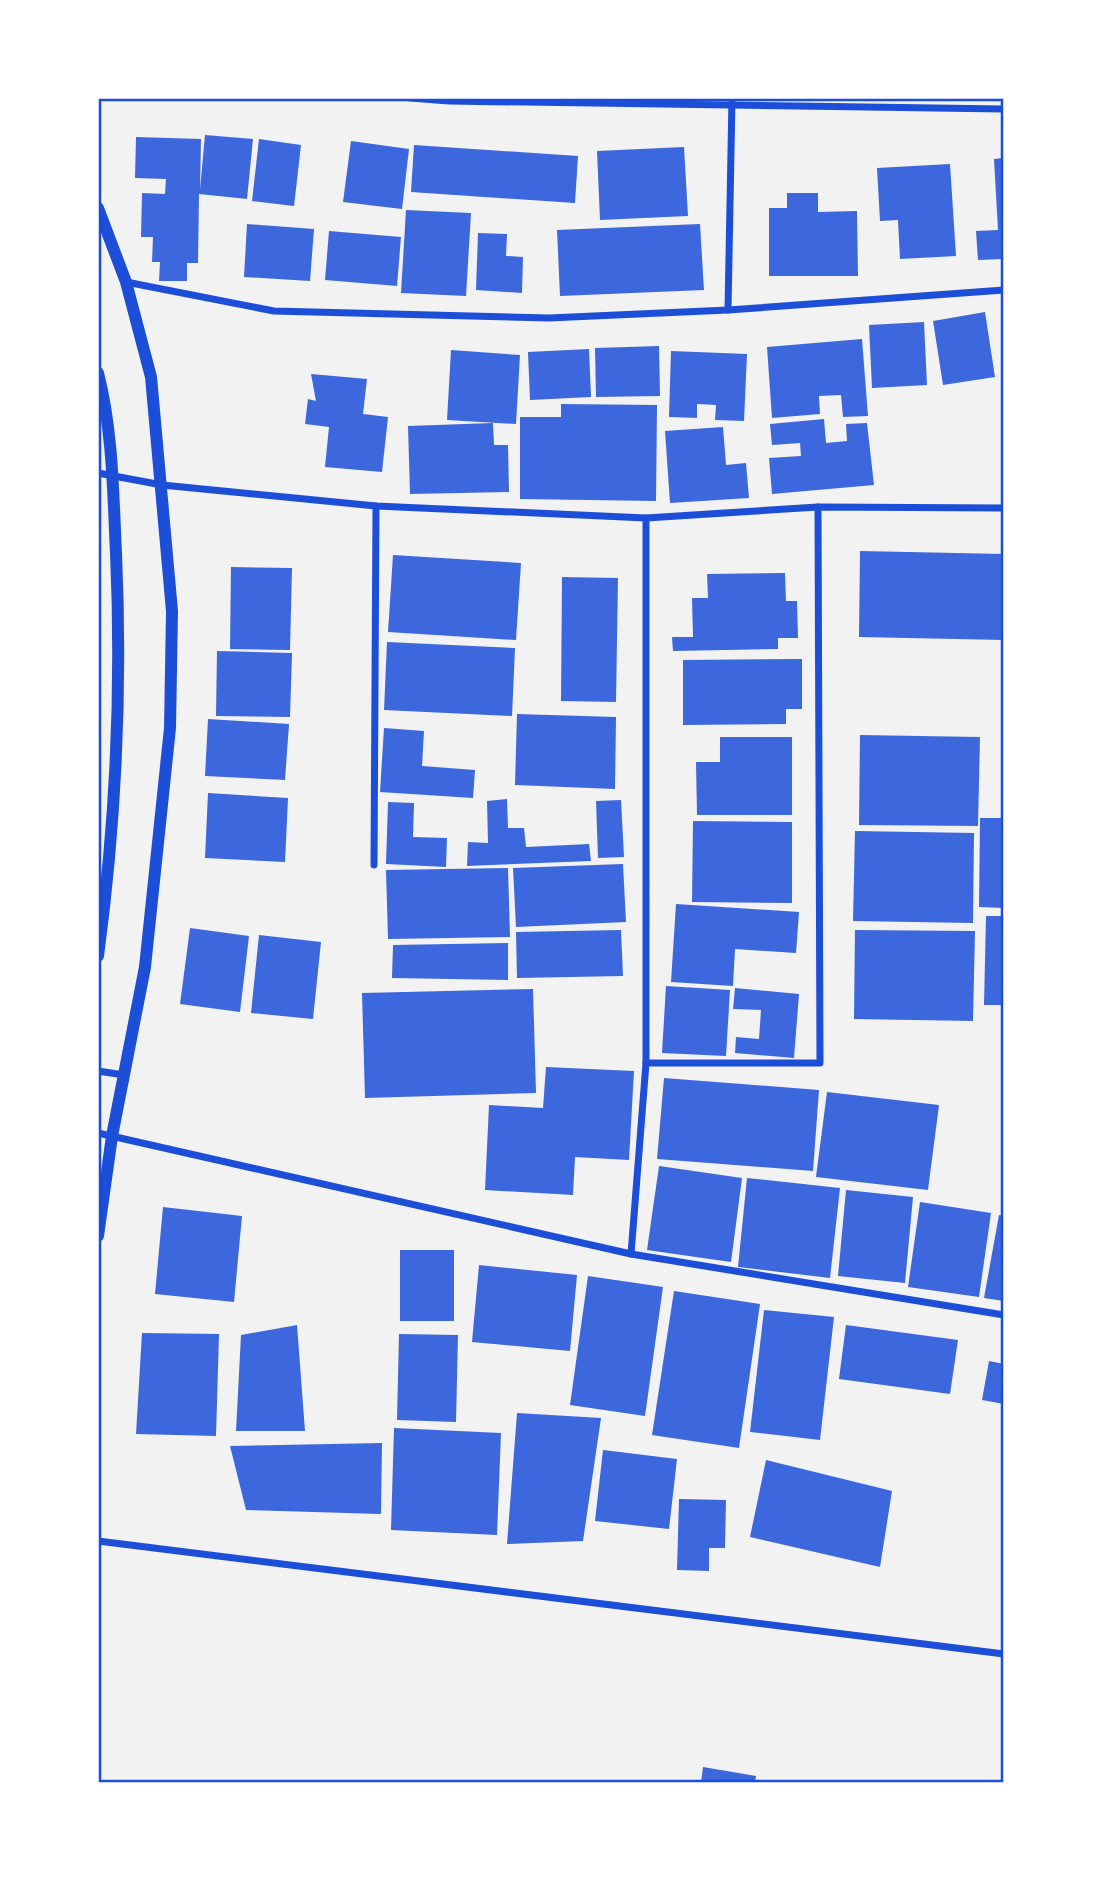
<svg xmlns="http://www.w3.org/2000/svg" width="1102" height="1881" font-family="'Varela Round',sans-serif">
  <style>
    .building { fill: #3d67dc }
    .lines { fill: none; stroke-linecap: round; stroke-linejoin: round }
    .minor { stroke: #1d4ed8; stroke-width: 7 }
    .tertiary { stroke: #1d4ed8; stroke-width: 12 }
    .neatline { fill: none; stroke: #1d4ed8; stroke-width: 2.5 }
  </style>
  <rect width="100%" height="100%" fill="#f2f2f2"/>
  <g class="building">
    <polygon points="205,135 253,139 247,199 199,194 198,263 187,263 187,281 159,281 160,262 152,262 153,237 141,237 142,193 165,194 166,179 135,178 136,137 201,139 200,189"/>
    <polygon points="259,139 301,145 294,206 252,201"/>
    <polygon points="351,141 409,149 402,209 343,202"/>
    <polygon points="414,145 578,156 575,203 411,192"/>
    <polygon points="684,147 688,216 600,220 597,151"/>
    <polygon points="1004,158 1004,259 978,260 976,231 998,230 994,159"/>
    <polygon points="950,164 956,256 900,259 898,220 880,221 877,168"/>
    <polygon points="787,193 818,193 818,212 857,211 858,276 769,276 769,208 787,208"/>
    <polygon points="406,210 471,213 466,296 401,293"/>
    <polygon points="247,224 314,229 310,281 244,277"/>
    <polygon points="700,224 704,290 560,296 557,230"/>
    <polygon points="329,231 401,237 397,286 325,280"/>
    <polygon points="478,233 507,234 506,256 523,257 522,293 476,290"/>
    <polygon points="985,312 995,377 943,385 933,321"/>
    <polygon points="924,322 927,385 872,388 869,325"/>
    <polygon points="862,339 868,416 843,417 841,395 819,396 820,414 772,418 767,347"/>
    <polygon points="659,346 660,396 596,397 595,348"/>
    <polygon points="589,349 591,397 530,400 528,352"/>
    <polygon points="451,350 520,355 516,424 447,420"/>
    <polygon points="671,351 747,354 744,421 715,420 716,405 697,404 697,418 669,417"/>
    <polygon points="311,374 367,379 363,414 388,417 382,472 325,467 329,427 305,424 308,399 316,401"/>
    <polygon points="561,404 657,405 656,501 520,499 520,417 561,417"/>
    <polygon points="824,419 826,443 847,441 846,424 867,423 874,485 772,494 769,458 801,456 800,443 772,445 770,424"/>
    <polygon points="493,423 494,445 508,445 509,492 410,494 408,426"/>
    <polygon points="723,427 726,465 746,463 749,498 670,503 665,431"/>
    <polygon points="860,551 1004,554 1004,640 859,637"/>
    <polygon points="393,555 521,563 516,640 388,632"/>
    <polygon points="231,567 292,568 290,650 230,649"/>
    <polygon points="785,573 786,601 797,601 798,638 778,638 778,649 673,651 672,637 693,637 692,598 708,598 707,574"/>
    <polygon points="562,577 618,578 616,702 561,701"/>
    <polygon points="387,642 515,648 512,716 384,710"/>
    <polygon points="217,651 292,653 290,717 216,716"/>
    <polygon points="802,659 802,709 786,709 786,724 683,725 683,660"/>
    <polygon points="517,714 616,717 615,789 515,785"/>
    <polygon points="208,719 289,724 285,780 205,776"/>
    <polygon points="384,728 424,731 422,766 475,770 473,798 380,792"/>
    <polygon points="860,735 980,737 978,826 859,825"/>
    <polygon points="720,737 792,737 792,815 697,815 696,762 720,762"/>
    <polygon points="208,793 288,798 285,862 205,858"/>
    <polygon points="507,799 508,828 524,828 526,847 589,844 591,861 467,866 468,842 488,843 487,801"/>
    <polygon points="621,800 624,857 598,858 596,801"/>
    <polygon points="388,802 414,803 413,837 447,838 446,867 386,864"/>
    <polygon points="980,818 1004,818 1004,908 979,907"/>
    <polygon points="693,821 792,822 792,903 692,902"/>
    <polygon points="855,831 974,833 973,923 853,921"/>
    <polygon points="623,864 626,922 516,927 513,868"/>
    <polygon points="508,868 510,937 388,939 386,870"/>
    <polygon points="676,904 799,912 796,953 735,949 733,986 671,982"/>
    <polygon points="986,916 1004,916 1004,1005 984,1005"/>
    <polygon points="190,928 249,936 240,1012 180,1004"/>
    <polygon points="621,930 623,976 517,978 516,932"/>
    <polygon points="855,930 975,931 973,1021 854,1019"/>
    <polygon points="259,935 321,942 313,1019 251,1013"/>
    <polygon points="508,943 508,980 392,978 393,945"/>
    <polygon points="666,986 730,990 726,1056 662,1053"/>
    <polygon points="735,988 799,994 794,1058 735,1053 736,1037 759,1039 761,1010 733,1009"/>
    <polygon points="533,989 536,1093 365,1098 362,993"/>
    <polygon points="546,1067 634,1071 629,1160 575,1157 573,1195 485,1190 489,1105 543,1108"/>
    <polygon points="664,1078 819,1090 813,1171 657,1159"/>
    <polygon points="827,1092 939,1105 928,1190 816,1177"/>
    <polygon points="659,1166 742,1178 731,1262 647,1250"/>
    <polygon points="747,1178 840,1188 830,1278 738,1267"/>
    <polygon points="846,1190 913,1197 905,1283 838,1276"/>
    <polygon points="920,1202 991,1213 979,1297 908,1287"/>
    <polygon points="163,1207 242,1216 234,1302 155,1294"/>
    <polygon points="999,1215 1004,1216 1004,1301 984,1298"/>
    <rect x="400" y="1250" width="54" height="71"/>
    <polygon points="479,1265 577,1275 570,1351 472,1342"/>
    <polygon points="588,1276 663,1287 645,1416 570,1405"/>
    <polygon points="674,1291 760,1304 739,1448 652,1435"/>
    <polygon points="764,1310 834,1317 820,1440 750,1432"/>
    <polygon points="297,1325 305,1431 236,1431 241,1335"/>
    <polygon points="846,1325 958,1340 950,1394 839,1379"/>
    <polygon points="142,1333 219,1334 216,1436 136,1434"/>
    <polygon points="399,1334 458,1335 456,1422 397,1420"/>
    <polygon points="989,1361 1004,1364 1004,1404 982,1400"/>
    <polygon points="517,1413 601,1418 583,1541 507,1544"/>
    <polygon points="394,1428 501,1433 497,1535 391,1530"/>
    <polygon points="382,1443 381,1514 246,1510 230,1446"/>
    <polygon points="603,1450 677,1459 669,1529 595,1521"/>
    <polygon points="766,1460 892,1491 880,1567 750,1537"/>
    <polygon points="679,1499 726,1500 725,1548 709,1548 709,1571 677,1570"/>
    <polygon points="703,1767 756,1776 755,1783 701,1783"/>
  </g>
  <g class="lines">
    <g class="minor">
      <polyline points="410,98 449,101 1004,109"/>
      <polyline points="126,282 274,311 549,318 728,310 1004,290"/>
      <polyline points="728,310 732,98"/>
      <polyline points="98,473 162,485 376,506 646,518 818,507 1004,508"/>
      <polyline points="374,865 376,506"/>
      <polyline points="646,1063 820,1063 818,507"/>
      <polyline points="98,1071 124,1075"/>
      <polyline points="98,1133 631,1254 1004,1315"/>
      <polyline points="631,1254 646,1063 646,518"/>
      <polyline points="98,1541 1004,1654"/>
    </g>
    <g class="tertiary">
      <polyline points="98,208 126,282 151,377 172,611 170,728 145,967 112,1136 98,1236"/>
      <path d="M98,373C113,432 113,493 116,553C122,689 116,822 98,956"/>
    </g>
  </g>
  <rect width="1102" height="1881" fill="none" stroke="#ffffff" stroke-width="200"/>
  <rect x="100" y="100" width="902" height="1681" class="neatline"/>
</svg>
